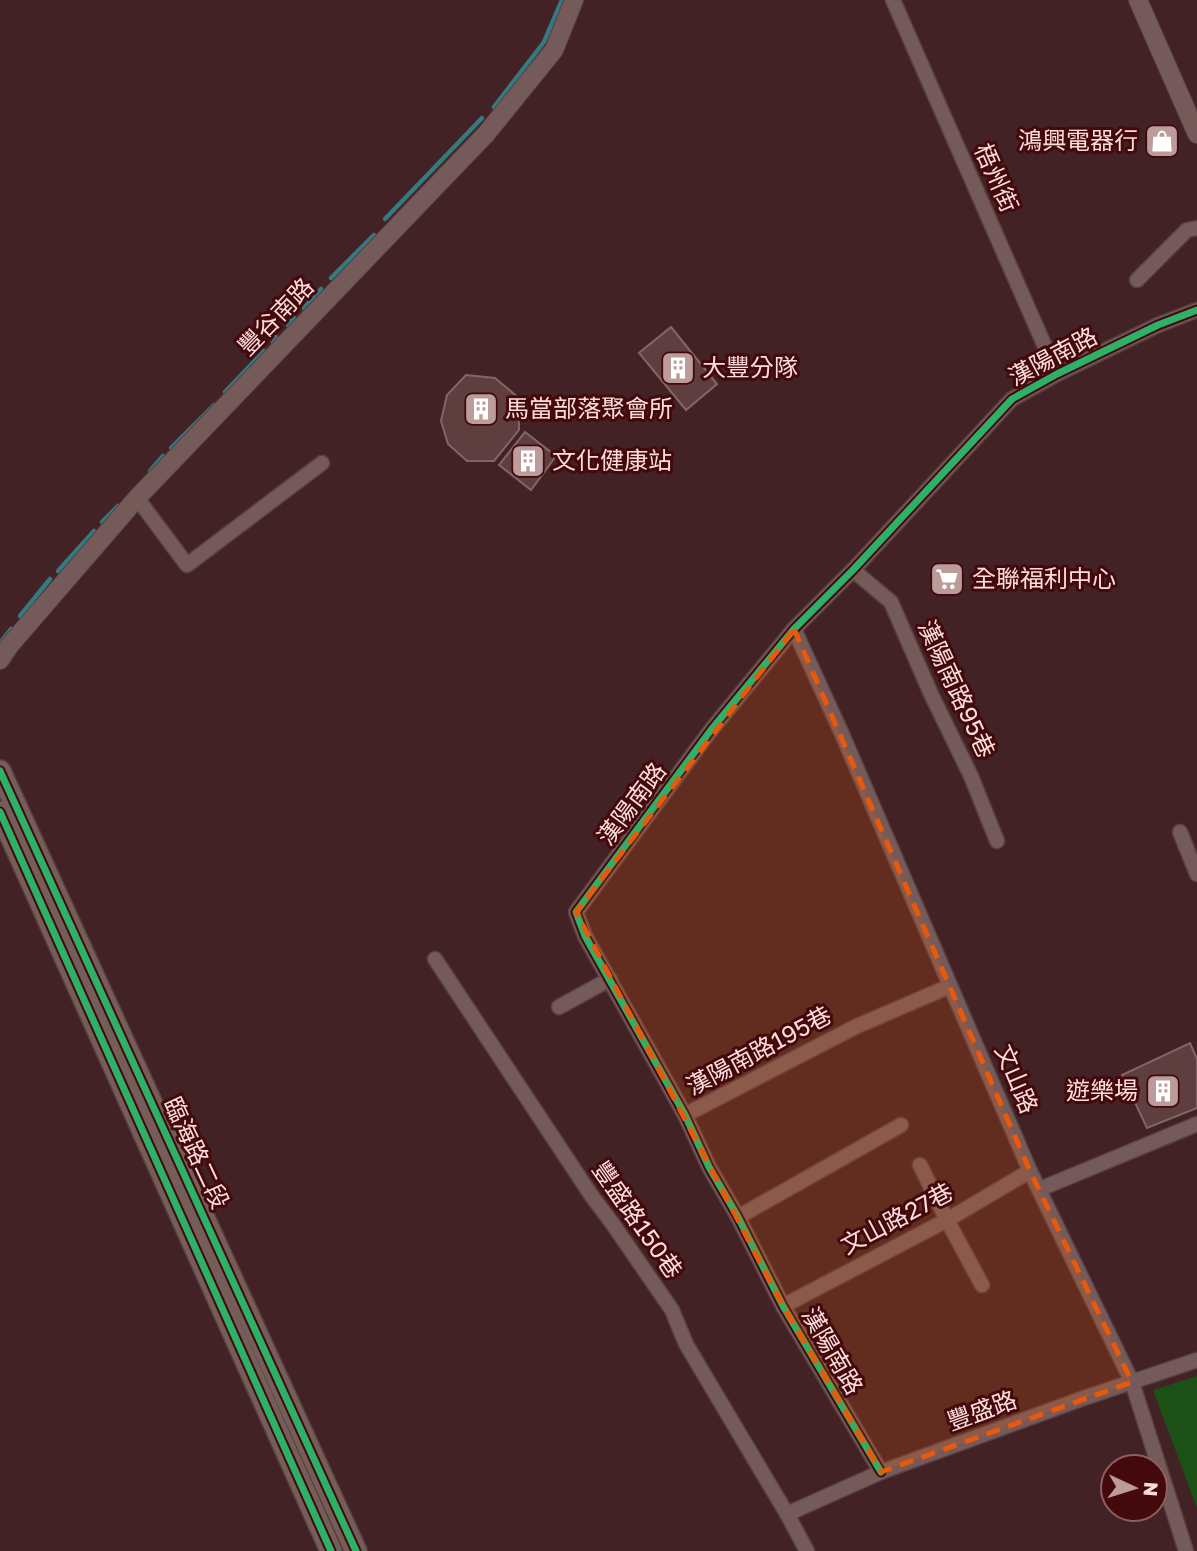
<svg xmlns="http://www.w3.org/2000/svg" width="1197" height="1551" font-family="'Golos Text','Noto Sans TC',sans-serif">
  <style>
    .green { fill: #1b5117 }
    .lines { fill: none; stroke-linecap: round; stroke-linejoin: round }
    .stream { stroke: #337a81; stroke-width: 4.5 }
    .building { fill: #5f3e3f; stroke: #826667; stroke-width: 2 }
    .minor-casing { stroke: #593f41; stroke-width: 17 }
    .tertiary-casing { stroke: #593f41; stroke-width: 20 }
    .primary-casing { stroke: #593f41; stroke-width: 24 }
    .minor { stroke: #755a5a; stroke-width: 14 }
    .tertiary { stroke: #755a5a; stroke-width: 18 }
    .primary { stroke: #755e59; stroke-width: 21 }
    .cycleway-casing { stroke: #43090d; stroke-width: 11 }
    .cycleway { stroke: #2db169; stroke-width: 7 }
    .marked { fill: #e8590c; fill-opacity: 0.2; stroke: #e8590c; stroke-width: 5; stroke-dasharray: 14 9; stroke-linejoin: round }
    .labels { text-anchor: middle; stroke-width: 6; stroke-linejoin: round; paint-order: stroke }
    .poi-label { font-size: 24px; fill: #fcdddb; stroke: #43090d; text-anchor: start }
    .street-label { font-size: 24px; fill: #fcdddb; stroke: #43090d }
  </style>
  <rect width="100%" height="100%" fill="#422224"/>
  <polygon class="green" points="1197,1376 1197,1508 1153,1390"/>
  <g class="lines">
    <g class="stream">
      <polyline points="494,107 544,42 562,0"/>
      <polyline points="385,219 482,118"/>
      <polyline points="331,278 374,235"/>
      <polyline points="304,308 321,289"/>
      <polyline points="288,325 294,318"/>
      <polyline points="273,343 276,337"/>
      <polyline points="225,392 264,351"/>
      <polyline points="171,448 214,405"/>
      <polyline points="150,471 163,456"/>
      <polyline points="102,522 118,506"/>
      <polyline points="58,571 94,531"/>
      <polyline points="20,616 50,579"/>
      <polyline points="1,642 11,629"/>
    </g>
  </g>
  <g class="building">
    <polygon points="671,327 717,384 686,410 639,353"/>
    <polygon points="466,375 495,378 519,398 519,430 494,461 467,461 448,444 441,421 447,395"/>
    <polygon points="525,432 556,456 531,490 499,465"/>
    <polygon points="1190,1043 1197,1059 1197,1108 1147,1128 1122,1075"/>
  </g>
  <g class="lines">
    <g class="minor-casing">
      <g id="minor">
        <polyline points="893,0 1057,374"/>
        <polyline points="1137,280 1187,230 1197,228"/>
        <polyline points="137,498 187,565 322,463"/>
        <polyline points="853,570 891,602 931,694 971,776 997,841"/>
        <polyline points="794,629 842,734 1030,1171 1132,1382 1186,1551"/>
        <polyline points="1180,832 1197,874"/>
        <polyline points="435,959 591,1195 612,1223 672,1310 686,1344 787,1514 807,1551"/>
        <polyline points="559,1007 610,979"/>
        <polyline points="685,1115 855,1027 950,986"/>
        <polyline points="920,1165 947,1220 982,1285"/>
        <polyline points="1040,1189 1197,1124"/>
        <polyline points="738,1217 901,1125"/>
        <polyline points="783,1306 947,1220 1030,1171"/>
        <polyline points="881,1472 783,1306 738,1217 709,1167 685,1115 585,936 576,912 711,730 794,629 853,570 1012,399 1057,374 1158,325 1197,310"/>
        <polyline points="787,1514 881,1472 1084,1398 1197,1360"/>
      </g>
    </g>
    <g class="tertiary-casing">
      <g id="tertiary">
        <polyline points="1138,0 1197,134"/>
        <polyline points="0,660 10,645 137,498 486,134 554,50 574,0"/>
      </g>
    </g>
    <g class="primary-casing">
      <g id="primary">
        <polyline points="0,771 356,1551"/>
        <polyline points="0,812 331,1551"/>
      </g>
    </g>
    <use href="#minor" class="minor"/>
    <use href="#tertiary" class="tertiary"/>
    <use href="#primary" class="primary"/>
    <g class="cycleway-casing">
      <g id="cycleway">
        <polyline points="0,771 356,1551"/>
        <polyline points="0,812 331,1551"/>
        <polyline points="881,1472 783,1306 738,1217 709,1167 685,1115 585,936 576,912 711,730 794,629 853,570 1012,399 1057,374 1158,325 1197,310"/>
      </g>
    </g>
    <use href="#cycleway" class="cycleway"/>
  </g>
  <path class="marked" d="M794,629L1030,1171L1132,1382L881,1472L783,1306L576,912Z"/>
  <defs>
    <g id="shop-square" transform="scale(1.75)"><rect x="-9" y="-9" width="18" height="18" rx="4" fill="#bb9c9b" stroke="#43090d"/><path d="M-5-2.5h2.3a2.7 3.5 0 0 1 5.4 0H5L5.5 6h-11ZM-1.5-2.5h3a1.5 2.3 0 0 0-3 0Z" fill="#fff"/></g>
    <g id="building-square" transform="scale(1.75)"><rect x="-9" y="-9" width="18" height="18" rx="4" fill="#bb9c9b" stroke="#43090d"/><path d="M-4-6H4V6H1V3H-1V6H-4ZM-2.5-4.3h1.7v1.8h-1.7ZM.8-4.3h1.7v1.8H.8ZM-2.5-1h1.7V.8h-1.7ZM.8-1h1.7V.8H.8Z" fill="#fff"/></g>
    <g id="supermarket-square" transform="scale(1.75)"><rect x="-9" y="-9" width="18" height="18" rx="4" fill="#bb9c9b" stroke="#43090d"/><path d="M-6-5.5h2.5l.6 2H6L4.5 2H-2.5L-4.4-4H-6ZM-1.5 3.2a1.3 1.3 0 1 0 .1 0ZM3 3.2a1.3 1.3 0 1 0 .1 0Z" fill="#fff"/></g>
  </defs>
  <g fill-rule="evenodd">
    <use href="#shop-square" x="1162" y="141"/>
    <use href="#building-square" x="678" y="368"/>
    <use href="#building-square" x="481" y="409"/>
    <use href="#building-square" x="528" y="461"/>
    <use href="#supermarket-square" x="947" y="579"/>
    <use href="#building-square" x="1163" y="1091"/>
  </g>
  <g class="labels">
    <g class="poi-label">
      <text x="1138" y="149" text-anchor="end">鴻興電器行</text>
      <text x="702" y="376">大豐分隊</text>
      <text x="505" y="417">馬當部落聚會所</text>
      <text x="552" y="469">文化健康站</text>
      <text x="972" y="587">全聯福利中心</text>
      <text x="1138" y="1099" text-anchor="end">遊樂場</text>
    </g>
    <g class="street-label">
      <text transform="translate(996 178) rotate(66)" y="8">梧州街</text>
      <text transform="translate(276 317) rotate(-46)" y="8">豐谷南路</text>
      <text transform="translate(1053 357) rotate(-28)" y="8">漢陽南路</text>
      <text transform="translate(956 689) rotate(65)" y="8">漢陽南路95巷</text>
      <text transform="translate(632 804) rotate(-53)" y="8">漢陽南路</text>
      <text transform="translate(759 1051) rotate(-28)" y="8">漢陽南路195巷</text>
      <text transform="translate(1016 1079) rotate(67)" y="8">文山路</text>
      <text transform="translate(196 1153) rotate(65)" y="8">臨海路二段</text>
      <text transform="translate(897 1219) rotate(-28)" y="8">文山路27巷</text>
      <text transform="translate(637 1220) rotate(55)" y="8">豐盛路150巷</text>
      <text transform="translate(832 1351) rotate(60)" y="8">漢陽南路</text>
      <text transform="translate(982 1411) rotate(-20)" y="8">豐盛路</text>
    </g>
  </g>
  <g transform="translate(1134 1488) rotate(94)"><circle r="33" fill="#43090d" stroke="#8d5e5f" stroke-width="2"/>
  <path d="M0-5L12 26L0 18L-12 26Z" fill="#bb9c9b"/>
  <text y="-10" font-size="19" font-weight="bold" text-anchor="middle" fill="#fcdddb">N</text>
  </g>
</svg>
